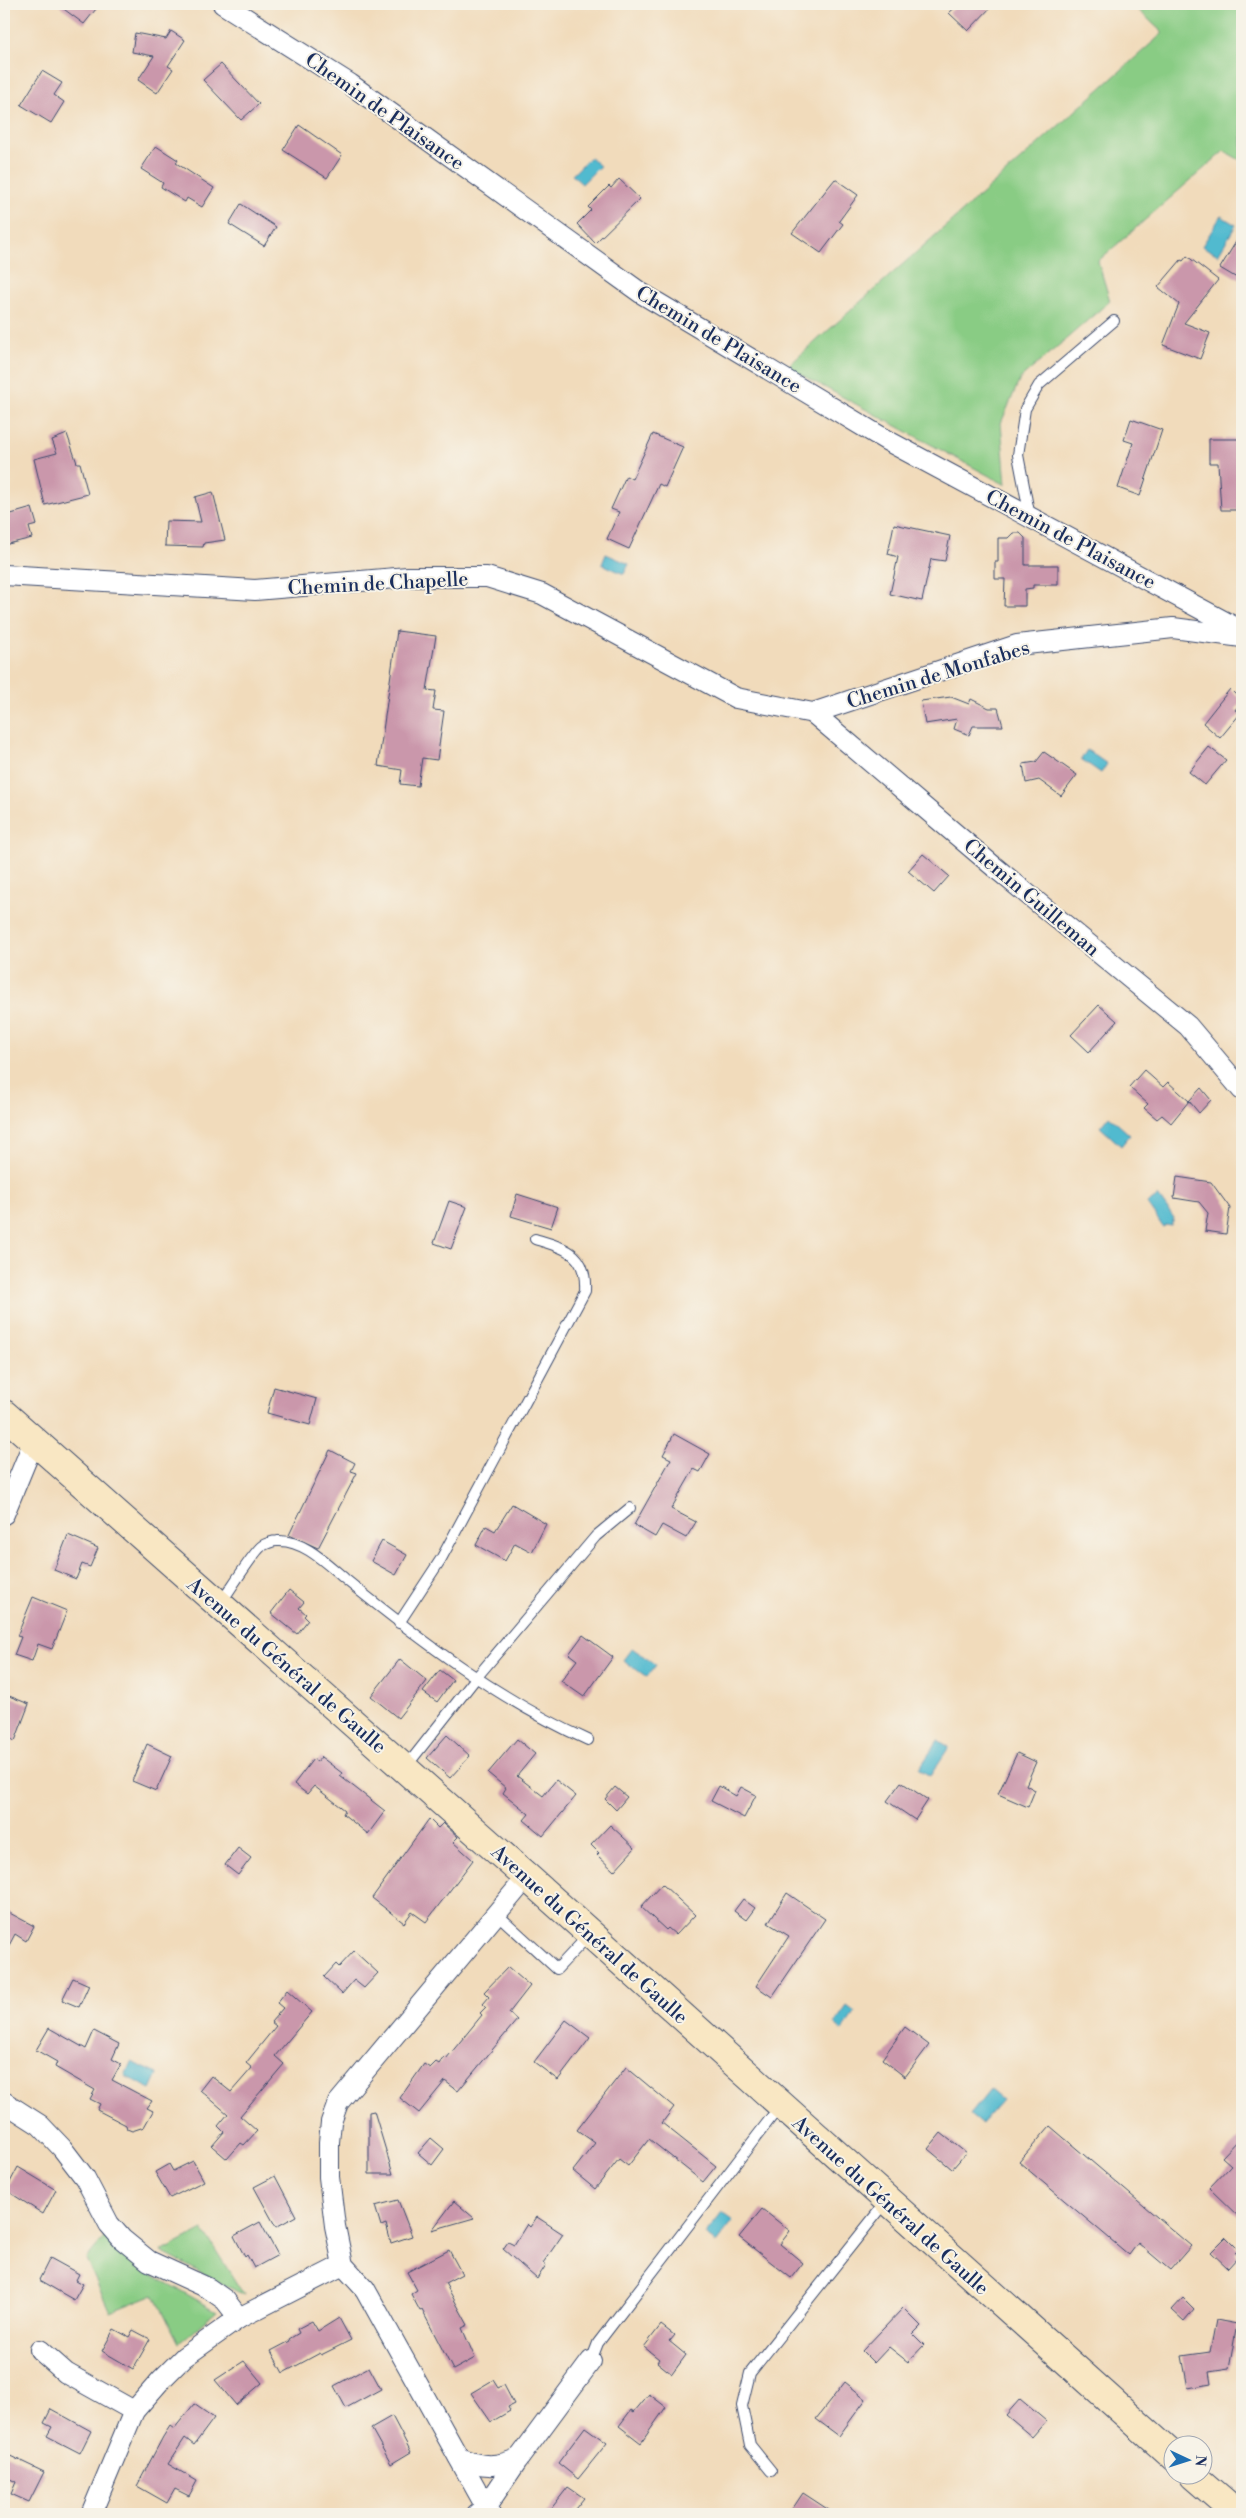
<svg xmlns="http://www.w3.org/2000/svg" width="1246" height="2518" font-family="'Libre Bodoni',serif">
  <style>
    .green { fill: #89cc84; stroke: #527e71 }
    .water { fill: #51bacf; stroke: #367496 }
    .building { fill: #ca97ab }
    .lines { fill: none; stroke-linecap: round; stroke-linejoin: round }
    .service-casing { stroke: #3b496c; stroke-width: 12 }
    .minor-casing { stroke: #3b496c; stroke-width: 22 }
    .secondary-casing { stroke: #3b496c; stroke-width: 30 }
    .service { stroke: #fff; stroke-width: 10 }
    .minor { stroke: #fff; stroke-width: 20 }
    .secondary { stroke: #f9e7c3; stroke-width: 28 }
    .labels { text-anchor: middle; stroke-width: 4; stroke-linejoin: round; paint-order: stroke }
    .street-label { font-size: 20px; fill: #1b2f5e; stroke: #f7f3e8 }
  </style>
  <rect width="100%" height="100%" fill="#f7f3e8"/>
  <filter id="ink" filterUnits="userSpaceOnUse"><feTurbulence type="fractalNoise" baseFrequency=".02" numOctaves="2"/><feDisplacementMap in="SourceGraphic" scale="10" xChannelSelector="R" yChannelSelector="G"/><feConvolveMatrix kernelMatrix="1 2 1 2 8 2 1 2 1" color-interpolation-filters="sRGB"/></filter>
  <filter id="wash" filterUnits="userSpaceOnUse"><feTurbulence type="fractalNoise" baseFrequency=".0096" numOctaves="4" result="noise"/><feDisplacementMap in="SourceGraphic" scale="20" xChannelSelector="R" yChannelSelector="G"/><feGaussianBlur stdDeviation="1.12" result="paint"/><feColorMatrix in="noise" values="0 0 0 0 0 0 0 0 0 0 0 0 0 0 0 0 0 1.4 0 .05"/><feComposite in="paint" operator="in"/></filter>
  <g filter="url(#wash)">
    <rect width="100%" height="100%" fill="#f1dbbb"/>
    <g class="green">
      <polygon points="1132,4 1242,4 1242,161 1224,151 1098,261 1110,301 1020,379 1001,423 1006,485 787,367 1163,33"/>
      <polygon points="203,2230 244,2295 161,2252"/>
      <polygon points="108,2233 147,2272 217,2311 179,2343 154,2294 110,2312 86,2259"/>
    </g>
    <g class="water">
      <polygon points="590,157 600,166 582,184 572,175"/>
      <polygon points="1221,216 1236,225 1218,255 1202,246"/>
      <polygon points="606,554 629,564 624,574 602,564"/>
      <polygon points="1087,750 1107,764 1101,773 1081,759"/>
      <polygon points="1109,1116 1130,1135 1121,1146 1100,1127"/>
      <polygon points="1158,1196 1174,1218 1171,1226 1166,1225 1163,1227 1147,1204"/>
      <polygon points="632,1648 656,1665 647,1677 623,1660"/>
      <polygon points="938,1740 949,1747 930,1776 919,1769"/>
      <polygon points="847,2006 855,2012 842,2031 834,2024"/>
      <polygon points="131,2062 158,2074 151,2089 125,2076"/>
      <polygon points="990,2090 1002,2100 981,2124 970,2115"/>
      <polygon points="722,2213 733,2221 716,2243 705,2235"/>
    </g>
    <g id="blocks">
      <g class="building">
        <polygon points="57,4 100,4 84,24"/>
        <polygon points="959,4 994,4 968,31 949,13"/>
        <polygon points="171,31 185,40 168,66 173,69 157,93 138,80 154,56 132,52 135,33 166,39"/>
        <polygon points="221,64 259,104 241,120 203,80"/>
        <polygon points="42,71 62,83 54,95 64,102 51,123 21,105"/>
        <polygon points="299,125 342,155 327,178 283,150"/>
        <polygon points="156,146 178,160 176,163 214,188 202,207 187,198 185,202 161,187 163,183 141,169"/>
        <polygon points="619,179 640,199 595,243 577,224 591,210 588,207 609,186 611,188"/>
        <polygon points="835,179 858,195 839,221 843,224 821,253 792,233"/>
        <polygon points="241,204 276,227 264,246 229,224"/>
        <polygon points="1242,232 1242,281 1220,268"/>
        <polygon points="1187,256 1218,280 1184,323 1210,333 1200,359 1163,345 1179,304 1158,287 1181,260 1183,261"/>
        <polygon points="1131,419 1162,430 1140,496 1118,488 1133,443 1124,440"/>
        <polygon points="67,434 77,463 80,463 88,494 45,505 34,459 57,453 52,440"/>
        <polygon points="653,434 683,447 665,487 659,484 629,549 607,539 619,512 611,509 626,476 632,479"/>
        <polygon points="1209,439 1242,439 1242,485 1238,485 1238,510 1221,510 1218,463 1209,463"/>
        <polygon points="213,492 225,540 204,543 203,547 165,546 166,521 201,522 195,497"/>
        <polygon points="32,508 37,525 29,527 32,538 4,545 4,516"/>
        <polygon points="894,524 950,536 945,561 931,559 922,601 890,594 898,557 888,554"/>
        <polygon points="1013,533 1020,533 1025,538 1025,565 1058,565 1058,585 1033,585 1033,588 1025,589 1025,606 1004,606 1005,579 995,579 995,562 998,562 998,538 1008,538"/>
        <polygon points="397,631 436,636 427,690 436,691 433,710 444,711 437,760 422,758 418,786 400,784 402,770 378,766"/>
        <polygon points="1230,689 1242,701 1235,710 1240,714 1220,738 1203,723"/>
        <polygon points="951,697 969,704 971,699 989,708 998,708 1003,726 973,726 969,735 954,729 957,719 925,724 921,701"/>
        <polygon points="1209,747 1226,760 1205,785 1189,772"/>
        <polygon points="1044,752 1077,775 1061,796 1039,780 1026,783 1023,764 1036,762"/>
        <polygon points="923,854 949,876 934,893 908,871"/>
        <polygon points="1099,1005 1117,1021 1089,1052 1071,1035"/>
        <polygon points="1144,1070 1163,1087 1168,1082 1189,1101 1201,1088 1211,1100 1199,1113 1189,1101 1171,1123 1162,1115 1157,1119 1144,1108 1148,1104 1129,1087"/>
        <polygon points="1177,1177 1211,1182 1230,1208 1226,1234 1205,1231 1208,1213 1199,1202 1174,1198"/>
        <polygon points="517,1194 558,1207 551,1228 511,1216"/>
        <polygon points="449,1201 467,1207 451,1249 434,1243"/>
        <polygon points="274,1387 317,1399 310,1425 267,1413"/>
        <polygon points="674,1434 710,1454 700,1472 694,1469 671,1509 696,1522 686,1538 662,1525 655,1537 634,1525 671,1459 663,1455"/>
        <polygon points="330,1450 355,1463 351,1471 357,1473 318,1548 289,1535"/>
        <polygon points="512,1504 546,1524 532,1552 515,1543 505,1561 476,1545 486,1526 495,1531"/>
        <polygon points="68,1535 98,1548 90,1567 82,1564 76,1579 54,1570"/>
        <polygon points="382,1541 407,1555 396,1575 371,1561"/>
        <polygon points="289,1590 304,1602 299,1608 306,1614 304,1616 308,1620 297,1634 271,1613"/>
        <polygon points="33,1597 67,1611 52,1649 38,1644 32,1661 14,1655 21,1637 17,1636"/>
        <polygon points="583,1635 613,1657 584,1697 561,1681 577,1660 569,1654"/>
        <polygon points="400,1659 427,1681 398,1718 371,1696"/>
        <polygon points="440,1670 453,1680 437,1702 423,1692"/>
        <polygon points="4,1694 29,1704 15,1741 4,1736"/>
        <polygon points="447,1735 470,1756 450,1778 427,1758"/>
        <polygon points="517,1739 535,1754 517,1776 543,1796 556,1780 576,1796 543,1836 524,1820 529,1814 503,1793 506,1788 488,1773"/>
        <polygon points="147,1744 172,1756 156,1791 132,1781"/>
        <polygon points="1017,1753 1036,1762 1026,1785 1035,1790 1028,1807 998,1794"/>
        <polygon points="321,1757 342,1773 340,1776 385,1811 368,1834 343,1814 345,1810 314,1786 307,1794 294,1784 313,1759 317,1762"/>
        <polygon points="901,1782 928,1800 915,1820 887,1801"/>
        <polygon points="719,1786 736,1796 741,1787 756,1795 744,1818 711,1801"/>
        <polygon points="615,1787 627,1797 616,1810 605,1799"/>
        <polygon points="429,1819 438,1828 443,1823 458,1837 453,1842 473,1860 426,1922 412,1912 404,1923 372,1898"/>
        <polygon points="610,1825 635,1848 614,1871 597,1855 599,1853 591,1845"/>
        <polygon points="238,1848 251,1858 238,1875 225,1865"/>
        <polygon points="662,1884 695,1915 676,1935 668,1928 666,1930 641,1907"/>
        <polygon points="787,1893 825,1919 772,1997 756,1986 789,1936 768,1923"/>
        <polygon points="743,1899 755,1908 746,1920 734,1911"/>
        <polygon points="4,1910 34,1926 26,1941 15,1934 4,1955"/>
        <polygon points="354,1951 378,1973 364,1988 354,1980 342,1994 324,1977 336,1964 339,1967"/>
        <polygon points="508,1967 530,1986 509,2013 517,2020 458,2091 445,2081 419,2113 400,2098 424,2064 430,2068 436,2062 439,2064 444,2057 446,2059 482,2015 480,2013 486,2007 483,2004 489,1997 484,1992"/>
        <polygon points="73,1978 89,1985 79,2007 62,2000"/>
        <polygon points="287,1990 312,2012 275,2056 284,2064 240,2116 257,2131 244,2145 241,2143 227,2159 212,2146 224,2132 218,2126 228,2114 200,2090 211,2076 231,2092 252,2068 246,2063 276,2026 271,2022 283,2008 277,2003"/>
        <polygon points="566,2020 590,2038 558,2080 534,2062"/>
        <polygon points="905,2027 929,2045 905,2077 882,2059"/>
        <polygon points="49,2028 86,2049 94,2031 119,2044 112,2059 121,2064 112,2080 152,2101 147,2108 153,2111 144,2127 132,2131 127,2129 126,2125 97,2110 100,2104 90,2099 95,2090 55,2067 57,2062 36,2050"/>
        <polygon points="626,2067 674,2107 662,2123 716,2166 703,2182 649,2139 628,2166 619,2159 595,2189 573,2171 595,2143 577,2130"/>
        <polygon points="374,2111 393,2174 369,2174 369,2112"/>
        <polygon points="1050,2126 1191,2246 1170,2270 1138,2243 1129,2255 1019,2162"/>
        <polygon points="941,2133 966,2153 952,2169 928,2149"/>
        <polygon points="1242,2136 1242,2220 1209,2188 1231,2165 1222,2157"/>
        <polygon points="431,2138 444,2149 432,2165 418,2153"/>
        <polygon points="193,2161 204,2181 170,2198 155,2172 169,2164 173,2171"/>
        <polygon points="18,2167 56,2190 43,2214 6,2190"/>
        <polygon points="275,2176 296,2216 276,2227 254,2187"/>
        <polygon points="398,2200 412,2236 391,2243 386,2224 381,2226 375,2206"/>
        <polygon points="454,2201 474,2218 432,2230"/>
        <polygon points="762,2209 790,2231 780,2244 803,2263 791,2278 739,2237"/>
        <polygon points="537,2217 563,2234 543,2263 546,2265 537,2279 503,2249 508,2242 514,2245 527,2224 530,2227"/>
        <polygon points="260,2222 278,2255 254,2268 247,2255 245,2257 234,2236"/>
        <polygon points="1226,2237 1239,2250 1235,2253 1238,2257 1228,2268 1211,2252"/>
        <polygon points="449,2250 462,2274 445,2283 468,2325 462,2328 475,2358 453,2370 422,2310 420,2311 411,2294 417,2290 407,2272"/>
        <polygon points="50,2258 79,2274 76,2280 83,2284 74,2300 39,2280"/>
        <polygon points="1183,2298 1194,2309 1184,2321 1172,2310"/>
        <polygon points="903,2308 921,2326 913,2334 924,2345 908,2362 889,2347 874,2363 862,2351"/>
        <polygon points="339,2318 351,2340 321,2355 320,2353 283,2373 271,2351 290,2341 289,2339 299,2333 297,2329 312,2321 318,2331"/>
        <polygon points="1216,2320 1237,2324 1229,2369 1209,2372 1211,2384 1188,2388 1182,2356 1210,2352"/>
        <polygon points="661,2325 674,2335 669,2341 686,2355 672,2374 657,2362 659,2359 644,2347"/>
        <polygon points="114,2329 129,2337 133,2330 150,2339 133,2369 102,2351"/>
        <polygon points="244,2361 262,2383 236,2405 215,2380"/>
        <polygon points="369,2367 381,2389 346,2408 334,2386"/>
        <polygon points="493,2380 498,2388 504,2385 514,2404 508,2407 510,2411 491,2422 471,2393"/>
        <polygon points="845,2382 866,2399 839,2436 816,2419"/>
        <polygon points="649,2394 666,2407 641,2443 619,2426 631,2410 634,2412"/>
        <polygon points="1020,2399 1046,2421 1032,2437 1006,2415"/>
        <polygon points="194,2404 214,2418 194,2445 185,2438 168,2464 197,2481 189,2496 175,2489 167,2503 137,2486 163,2437 170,2426 174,2429"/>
        <polygon points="51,2409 91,2431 80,2453 47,2436 52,2427 44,2423"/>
        <polygon points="392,2416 411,2452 391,2464 371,2428"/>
        <polygon points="585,2427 607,2443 578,2479 558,2463"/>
        <polygon points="4,2453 44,2472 29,2502 11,2494 16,2482 4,2476"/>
        <polygon points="568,2487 584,2498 571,2514 547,2514"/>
        <polygon points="803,2493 835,2514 789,2514"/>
      </g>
    </g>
  </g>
  <g filter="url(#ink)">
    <use href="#blocks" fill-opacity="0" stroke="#3b496c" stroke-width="1"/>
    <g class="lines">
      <g class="service-casing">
        <g id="service">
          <polyline points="1030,517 1018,455 1025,409 1039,385 1114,321"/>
          <path d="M220,1604C228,1593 254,1551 262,1546C265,1544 273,1541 277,1541C303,1539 327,1564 345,1579C420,1640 499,1700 588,1740"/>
          <path d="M399,1623L441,1559L585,1291C587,1253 567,1249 535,1239"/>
          <polyline points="405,1768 476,1678 596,1536 630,1508"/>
          <polyline points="497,1914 557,1969 589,1935"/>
          <polyline points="591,2361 598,2343 780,2106"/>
          <polyline points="771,2471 750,2445 742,2406 750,2373 886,2202"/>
        </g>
      </g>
      <g class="minor-casing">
        <g id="minor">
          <polyline points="223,4 350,84 641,293 886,440 1242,631"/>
          <polyline points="4,575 255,590 408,577 487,577 542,594 736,698 813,713 1017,645 1173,628 1242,637"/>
          <polyline points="813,713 992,865 1188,1026 1242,1090"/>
          <polyline points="4,1514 34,1441"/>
          <polyline points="4,2102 40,2125 62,2148 85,2178 109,2224 122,2239 149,2261 208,2288 225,2300 239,2318"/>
          <polyline points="40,2350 66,2373 134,2411"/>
          <path d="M459,2458C482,2467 496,2468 519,2458"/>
          <polyline points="91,2514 134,2411 161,2380 184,2357 239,2318 343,2265"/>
          <polyline points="477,2514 486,2507 365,2289 343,2265 335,2226 329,2177 329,2142 331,2122 338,2103 527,1877"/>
          <polyline points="490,2514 486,2507 517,2461 591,2361"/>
        </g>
      </g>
      <g class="secondary-casing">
        <g id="secondary">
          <polyline points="4,1414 527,1877 1174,2457"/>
          <polyline points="1194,2476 1238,2514"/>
        </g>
      </g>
      <use href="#service" class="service"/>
      <use href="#minor" class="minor"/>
      <use href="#secondary" class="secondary"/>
    </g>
  </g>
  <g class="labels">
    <g class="street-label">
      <text transform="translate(385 111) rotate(35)" y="7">Chemin de Plaisance</text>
      <text transform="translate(719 339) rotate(31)" y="7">Chemin de Plaisance</text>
      <text transform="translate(1071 539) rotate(28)" y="7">Chemin de Plaisance</text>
      <text transform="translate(378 583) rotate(-3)" y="7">Chemin de Chapelle</text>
      <text transform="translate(938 674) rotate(-17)" y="7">Chemin de Monfabes</text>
      <text transform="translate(1032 897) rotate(40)" y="7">Chemin Guilleman</text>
      <text transform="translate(287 1665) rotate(41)" y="7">Avenue du Général de Gaulle</text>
      <text transform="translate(590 1934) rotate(42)" y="7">Avenue du Général de Gaulle</text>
      <text transform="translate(891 2205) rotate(42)" y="7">Avenue du Général de Gaulle</text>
    </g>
  </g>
  <rect width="1246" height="2518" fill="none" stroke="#f7f3e8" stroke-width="20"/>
  <g transform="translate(1188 2460) rotate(94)"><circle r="24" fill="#f7f3e8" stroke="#9fa5b1"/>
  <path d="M0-4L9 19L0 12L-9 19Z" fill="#1f6fb2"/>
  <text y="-8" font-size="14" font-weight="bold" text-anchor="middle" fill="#1b2f5e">N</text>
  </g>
</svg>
